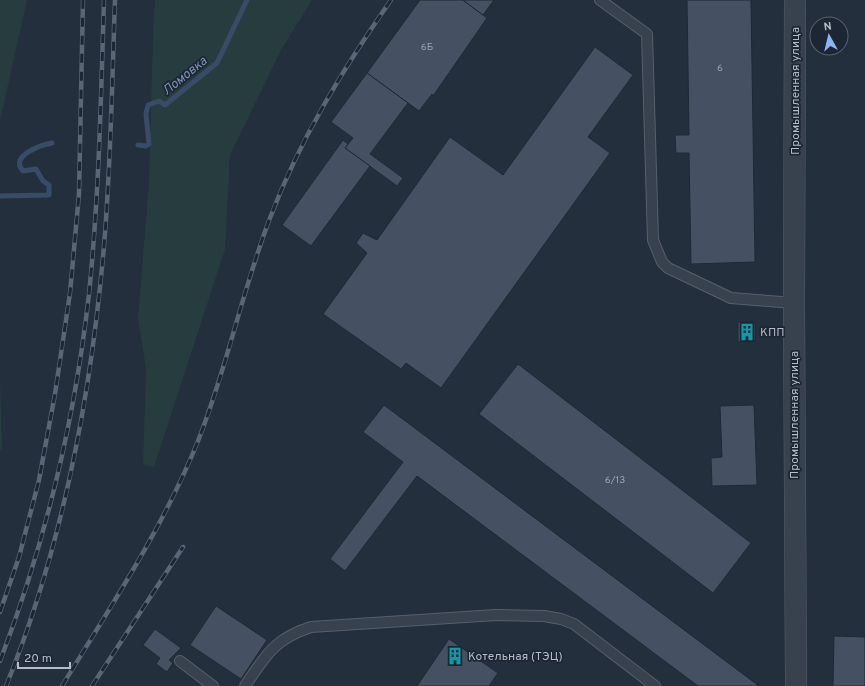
<svg xmlns="http://www.w3.org/2000/svg" width="865" height="686" font-family="Overpass,sans-serif">
  <style>
    .green { fill: #263c3f }
    .lines { fill: none; stroke-linecap: round; stroke-linejoin: round }
    .stream { stroke: #394c67; stroke-width: 5 }
    .building { fill: #455162; stroke: #1f2835 }
    .lane-casing { stroke: #565f6c; stroke-width: 12 }
    .street-casing { stroke: #565f6c; stroke-width: 22 }
    .lane { stroke: #38414e; stroke-width: 10 }
    .street { stroke: #38414e; stroke-width: 21 }
    .rail-casing { stroke: #5a6575; stroke-width: 4.5 }
    .rail { stroke: #1d2633; stroke-width: 3; stroke-dasharray: 9; stroke-linecap: butt }
    .labels { text-anchor: middle; stroke-width: 3.5; stroke-linejoin: round; paint-order: stroke }
    .number-label { font-size: 10px; fill: #98a1af }
    .street-label { font-size: 12px; fill: #b4bcc9; stroke: #1d2633 }
    .poi-label { font-size: 12px; fill: #b4bcc9; stroke: #1d2633; text-anchor: start }
    .water-label { font-size: 13px; font-style: italic; fill: #7c92b1; stroke: #1d2633 }
  </style>
  <rect width="100%" height="100%" fill="#242f3e"/>
  <g class="green">
    <polygon points="0,0 27,0 0,121"/>
    <polygon points="155,0 312,0 281,50 230,155 225,249 154,467 143,465 146,368 138,319 149,182 153,32"/>
    <polygon points="0,377 2,447 0,451"/>
  </g>
  <g class="lines">
    <g class="stream">
      <polyline points="138,145 146,146 149,144 146,114 148,105 159,101 165,105 217,63 247,0"/>
      <path d="M0,196L49,195V185L43,181L36,169L23,171C9,156 41,145 52,143"/>
    </g>
  </g>
  <g class="building">
    <polygon points="420,0 463,0 487,18 433,96 432,94 419,111 367,73"/>
    <polygon points="463,0 494,0 483,15"/>
    <polygon points="687,0 751,0 755,262 691,264 689,153 676,153 675,135 689,135"/>
    <polygon points="595,47 633,75 588,137 610,153 441,388 406,363 401,369 323,314 367,253 356,243 363,233 377,240 450,137 503,175"/>
    <polygon points="367,73 408,103 370,154 403,178 397,186 345,148 353,138 331,122"/>
    <polygon points="343,140 348,144 345,148 370,166 311,246 282,225"/>
    <polygon points="738,322 755,322 755,341 738,342"/>
    <polygon points="518,364 751,543 713,593 479,414"/>
    <polygon points="384,405 759,686 698,686 417,476 345,571 330,559 403,462 363,432"/>
    <polygon points="754,405 757,485 712,486 711,458 722,457 720,406"/>
    <polygon points="216,606 267,640 241,679 190,645"/>
    <polygon points="155,629 181,648 169,660 173,663 167,672 156,664 160,658 143,645"/>
    <polygon points="834,636 865,637 865,686 833,686"/>
    <polygon points="449,639 498,673 489,686 417,686"/>
  </g>
  <g class="lines">
    <g class="lane-casing">
      <g id="lane">
        <polyline points="600,0 647,34 653,240 662,262 668,268 731,298 794,303"/>
        <polyline points="180,661 213,686"/>
        <path d="M245,686C266,655 274,639 311,627L496,615L544,616L561,619L574,624L655,686"/>
      </g>
    </g>
    <g class="street-casing">
      <polyline id="street" points="795,0 794,303 796,686"/>
    </g>
    <use href="#lane" class="lane"/>
    <use href="#street" class="street"/>
    <g class="rail-casing">
      <g id="rail">
        <polyline points="0,612 19,557 39,480 55,394 70,293 79,194 83,0"/>
        <path d="M0,661C45,544 75,418 89,294C99,196 101,98 104,0"/>
        <path d="M6,686C63,546 91,396 104,246C111,164 112,82 115,0"/>
        <path d="M62,686C111,606 163,528 198,441C227,368 242,291 270,218C300,139 343,69 391,0"/>
        <polyline points="92,686 183,547"/>
      </g>
    </g>
    <use href="#rail" class="rail"/>
  </g>
  <defs>
    <g id="building-bare" transform="scale(1.38)"><path d="M-4-6H4V6H1V3H-1V6H-4ZM-2.5-4.3h1.7v1.8h-1.7ZM.8-4.3h1.7v1.8H.8ZM-2.5-1h1.7V.8h-1.7ZM.8-1h1.7V.8H.8Z" fill="#0f9aa8" stroke="#1d2633" stroke-width="2.5" paint-order="stroke"/></g>
  </defs>
  <g fill-rule="evenodd">
    <use href="#building-bare" x="747" y="332"/>
    <use href="#building-bare" x="455" y="656"/>
  </g>
  <g class="labels">
    <g class="number-label">
      <text x="427" y="50">6Б</text>
      <text x="720" y="71">6</text>
      <text x="615" y="483">6/13</text>
    </g>
    <g class="street-label">
      <text transform="translate(795 91) rotate(-90)" y="4">Промышленная улица</text>
      <text transform="translate(794 415) rotate(-90)" y="4">Промышленная улица</text>
    </g>
    <g class="poi-label">
      <text x="760" y="336">КПП</text>
      <text x="468" y="660">Котельная (ТЭЦ)</text>
    </g>
    <g class="water-label">
      <text transform="translate(184 75) rotate(-39)" y="5">Ломовка</text>
    </g>
  </g>
  <g transform="translate(829 36) rotate(352)"><circle r="19" fill="#1d2633" stroke="#59626f"/>
  <path d="M0-3L7 15L0 10L-7 15Z" fill="#8ab4f8"/>
  <text y="-6" font-size="11" font-weight="bold" text-anchor="middle" fill="#b4bcc9">N</text>
  </g>
  <path d="M18 662v6h52v-6" fill="none" stroke="#b4bcc9" stroke-width="2"/>
  <text x="24" y="662" font-size="12" fill="#b4bcc9" stroke="#1d2633" stroke-width="3" paint-order="stroke">20 m</text>
</svg>
